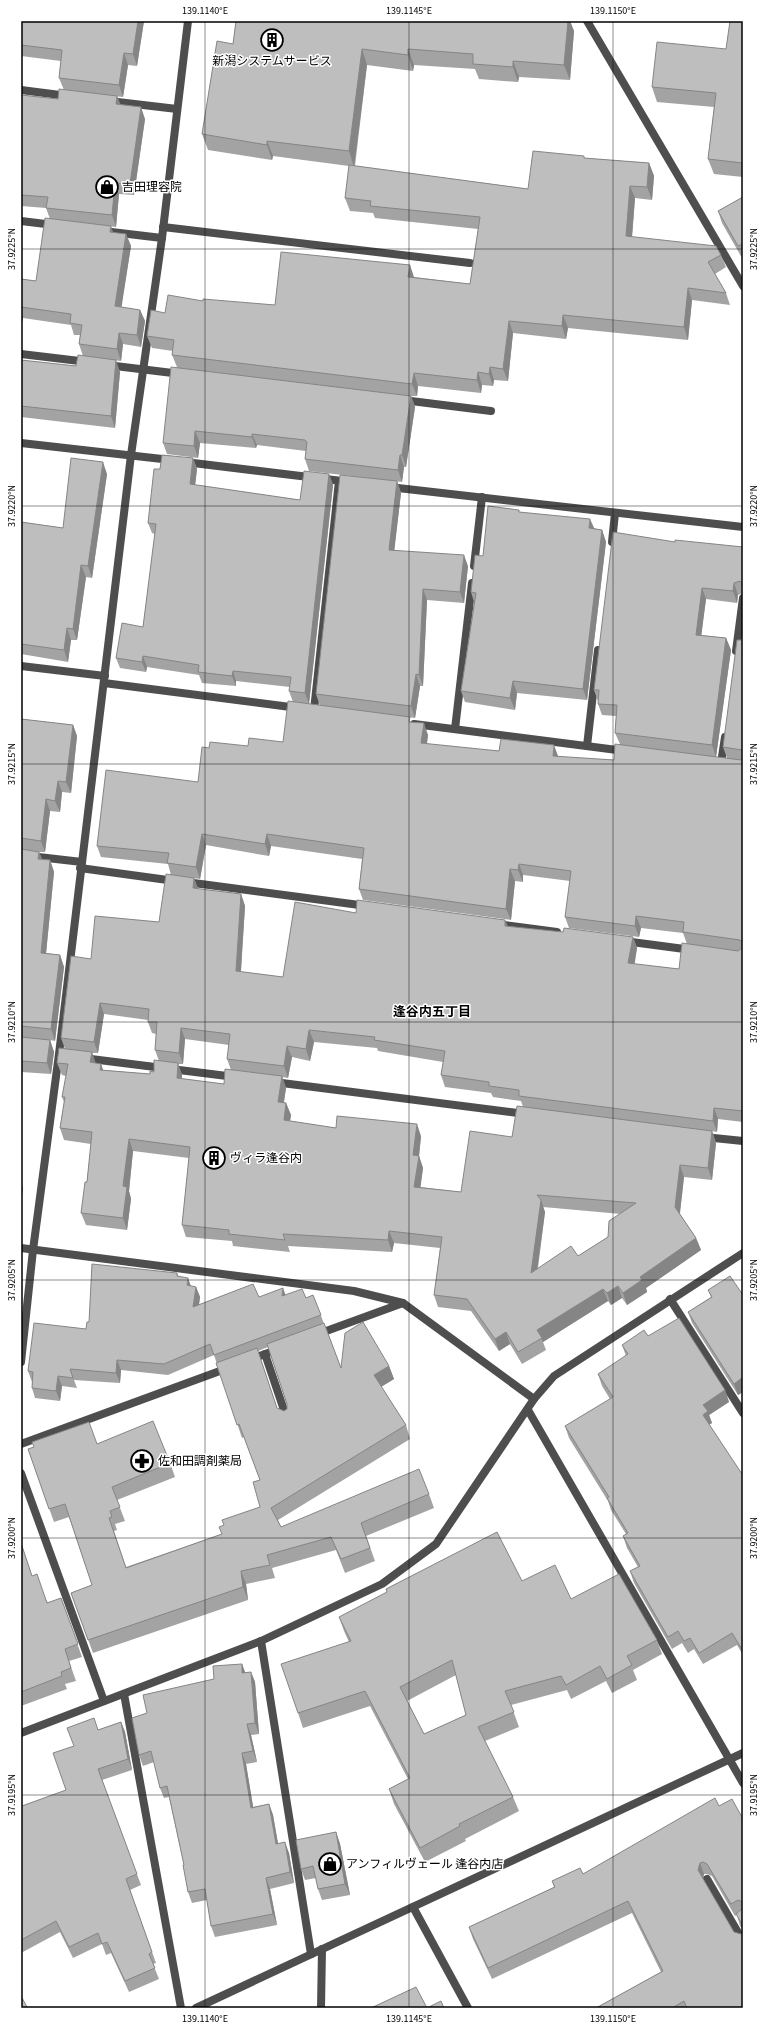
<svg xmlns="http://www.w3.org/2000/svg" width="764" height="2029" font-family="'Source Sans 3','Noto Sans JP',sans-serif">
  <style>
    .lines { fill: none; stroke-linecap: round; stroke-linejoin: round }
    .minor { stroke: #4e4e4e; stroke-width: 8 }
    .tertiary { stroke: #4e4e4e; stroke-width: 8 }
    .wall { fill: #a3a3a3; fill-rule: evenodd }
    .shaded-wall { fill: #858585 }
    .building { fill: #bebebe; stroke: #858585; fill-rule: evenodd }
    .ticks { fill: none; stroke: #000; stroke-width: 1; stroke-opacity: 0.45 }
    .labels { text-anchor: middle; stroke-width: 3; stroke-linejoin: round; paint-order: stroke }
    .poi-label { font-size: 12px; fill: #000; stroke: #fff; text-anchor: start }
    .neighbourhood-label { font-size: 13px; font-weight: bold; fill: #000; stroke: #fff }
    .neatline { fill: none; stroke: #000; stroke-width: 1.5 }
    .ticks-label { font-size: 10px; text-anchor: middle; fill: #000 }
  </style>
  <rect width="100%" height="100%" fill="#fff"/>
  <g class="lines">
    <g class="minor">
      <polyline points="587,21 743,286"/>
      <polyline points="21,90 68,96"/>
      <polyline points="109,101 177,109"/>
      <polyline points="21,221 54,225"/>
      <polyline points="163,227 470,263"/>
      <polyline points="103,231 162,238"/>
      <polyline points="21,354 88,362"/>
      <polyline points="107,365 181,374"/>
      <polyline points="403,400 491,411"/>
      <polyline points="21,443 171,460"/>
      <polyline points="185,462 350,482"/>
      <polyline points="389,487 743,527"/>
      <polyline points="612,542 615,513"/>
      <polyline points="474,566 482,497"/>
      <polyline points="736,651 743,598"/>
      <polyline points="21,666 105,676"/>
      <polyline points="104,683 298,708"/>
      <polyline points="314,710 339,481"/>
      <polyline points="414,724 625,751"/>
      <polyline points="455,729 472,583"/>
      <polyline points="587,746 598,650"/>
      <polyline points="721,763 725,737"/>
      <polyline points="21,855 82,862"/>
      <polyline points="80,868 175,881"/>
      <polyline points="186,882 367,906"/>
      <polyline points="497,924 557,932"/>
      <polyline points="624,941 692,950"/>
      <polyline points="83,1058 235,1077"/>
      <polyline points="274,1082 526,1114"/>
      <polyline points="704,1137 743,1141"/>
      <polyline points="21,1248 354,1291 403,1303 534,1399"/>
      <polyline points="670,1299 743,1413"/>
      <polyline points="318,1334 403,1303"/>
      <polyline points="265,1354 287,1419"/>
      <polyline points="251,1359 279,1349"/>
      <polyline points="21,1362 33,1250 59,1054 131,455 162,238 188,21"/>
      <polyline points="528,1410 743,1783"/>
      <polyline points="21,1444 228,1368"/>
      <polyline points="21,1473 104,1701"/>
      <polyline points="261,1641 311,1954"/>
      <polyline points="124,1694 181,2008"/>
      <polyline points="707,1879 743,1941"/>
      <polyline points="413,1907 468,2008"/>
      <polyline points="321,2008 322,1949"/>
    </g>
    <g class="tertiary">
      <polyline points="21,1733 261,1641 382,1584 436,1544 534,1399 554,1376 743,1253"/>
      <polyline points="196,2008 743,1753"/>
    </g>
  </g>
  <g class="wall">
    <polygon points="21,21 144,21 137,66 128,65 123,97 64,90 59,78 61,61 21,56"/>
    <polygon points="236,21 570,21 574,31 570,80 519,77 518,82 479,79 475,69 414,65 413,71 367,65 355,166 528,189 584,156 584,158 649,163 654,176 652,200 635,198 632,237 721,255 726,267 715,274 726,293 730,305 692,300 688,340 568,328 566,339 513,333 508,381 494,380 493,386 482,385 481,393 418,386 417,396 411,396 415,407 406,467 404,467 402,482 309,471 305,459 306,451 257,445 256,448 200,443 198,458 167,454 163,443 177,367 172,355 173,351 152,348 147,336 165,313 203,301 275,305 414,277 470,284 478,229 375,218 373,213 350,211 345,198 349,166 273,156 272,160 208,150 202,134 233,44"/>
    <polygon points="743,21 743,177 714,174 708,159 714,107 657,102 652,87 726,49"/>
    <polygon points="21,95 58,99 117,96 120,104 145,119 134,195 119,194 116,227 50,219 46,208 21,206"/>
    <polygon points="743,197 743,258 742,258 722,223 718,211"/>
    <polygon points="113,233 126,234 131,246 121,307 140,310 145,321 141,347 123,344 121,361 83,356 79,344 80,335 74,335 71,325 23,318 21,327 21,279 36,281"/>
    <polygon points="21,360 120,372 115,428 21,417"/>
    <polygon points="193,458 197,469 195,485 300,500 329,474 333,485 309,704 293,702 289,691 290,687 236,681 236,686 202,683 199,675 147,667 146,672 120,668 116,658 143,627 155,534 152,533 148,523 160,469"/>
    <polygon points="107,474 92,578 86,577 77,640 71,640 68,662 21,654 21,522 63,528"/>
    <polygon points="397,481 401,493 394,550 468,566 464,603 427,600 423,686 420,686 415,718 320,706 316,694"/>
    <polygon points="520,512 602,530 606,542 587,700 517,693 515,710 465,702 461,691 474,602 471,592 483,556"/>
    <path d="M675,542L743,547V593L738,595L737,603L706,599L701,635L726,638L731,650L716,757L727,758L723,747L743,640V1122L718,1119L717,1132L712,1131L716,1143L712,1180L684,1177L680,1214L696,1238L701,1250L646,1288L647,1292L627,1305L622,1298L611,1305L608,1301L543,1342L546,1350L522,1364L510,1344L499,1351L471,1311L438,1307L434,1295L440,1248L394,1243L392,1252L288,1246L290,1252L233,1246L232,1241L186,1237L182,1225L189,1158L133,1151L129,1191L131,1199L127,1230L86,1225L81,1213L87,1182L91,1144L64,1140L60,1128L64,1102L62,1097L66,1076L62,1075L57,1063L65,1049L61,1038L91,959L159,922L194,878L198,889L241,894L245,906L241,972L283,977L356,913L505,920L508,927L563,932L633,937L637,948L634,964L679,969L687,944L683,933L641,928L639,937L569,928L565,917L570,881L523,875V882L515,881L511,920L363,900L359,889L362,859L271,846L269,856L206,845L200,879L171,875L168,864L101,857L97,846L198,782L209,748L248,746L283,742L411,722L428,735L427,744L499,751L558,756V757L614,760L620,744L615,733L616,716L602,715L598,704V701L594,690ZM104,1014L148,1020V1022L152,1033L156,1034L155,1050L159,1061L154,1072L150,1074L103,1070L101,1064L95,1063L92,1053H98ZM185,1039L229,1045L227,1059L231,1070L224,1084L182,1079V1075L178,1064H183ZM314,1042L377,1048L378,1051L443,1062L441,1075L445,1087L491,1093L493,1097L521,1101L523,1107L512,1137L461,1192L420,1187L423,1168L419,1156L421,1136L336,1128L290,1121L291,1115L286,1103L284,1102L286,1088L282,1077L288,1078L292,1057L310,1061ZM543,1207L621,1214L608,1237L578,1256L538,1268L545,1212Z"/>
    <polygon points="21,719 73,725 77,736 71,793 62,792 60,812 50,811 45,852 39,852 42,859 50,860 54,872 46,953 60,955 64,967 55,1041 50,1040 54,1052 51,1074 21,1072"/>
    <path d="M177,1273L179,1277L191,1286L196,1287L200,1297L199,1305L259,1297L285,1295L306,1298L313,1295L341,1368L389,1366L394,1379L381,1387L406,1425L410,1439L278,1520L281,1527L429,1494L434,1508L366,1536L375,1561L345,1573L336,1550L272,1568L275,1578L246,1584L248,1600L93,1653L71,1593L92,1585L69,1517L54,1522L28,1449L97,1444L170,1463L175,1477L117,1500L125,1521L115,1524L117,1530L114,1531L126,1567L222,1534L224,1525L260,1507V1480L244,1437L242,1438L214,1355L168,1375L121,1370L120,1383L74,1380L77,1388L62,1386L60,1401L35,1398L32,1388V1382L28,1371L86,1329L89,1322ZM268,1347L287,1404V1409L284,1411L277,1408L258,1351Z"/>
    <polygon points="708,1290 743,1295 743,1392 738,1395 692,1323 688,1312 711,1297"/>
    <polygon points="648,1336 725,1390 729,1402 709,1415 712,1423 709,1425 742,1474 743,1474 743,1655 737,1645 703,1664 694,1649 688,1653 682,1643 672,1649 634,1583 630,1571 638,1567 627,1548 623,1536 626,1534 611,1510 608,1501 569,1438 565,1426 610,1399 602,1386 598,1374 626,1356 622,1345"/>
    <polygon points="21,1543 32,1576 48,1603 61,1598 82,1657 69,1661 76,1681 65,1684 67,1689 21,1706"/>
    <path d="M522,1581L571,1599L657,1640L662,1654L633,1670L637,1680L612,1693L606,1681L571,1699L567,1690L511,1705L519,1727L485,1741L513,1797L519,1811L465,1839L466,1841L425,1862L394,1804L389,1789L408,1779L370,1706L303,1728L298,1713L349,1642L344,1631L339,1617ZM456,1675L466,1715L424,1734L407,1701Z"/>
    <polygon points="242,1664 245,1672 251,1672 255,1682 259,1734 251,1735 257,1762 246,1764 253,1807 269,1804 273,1815 278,1844 289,1853 294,1883 270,1889 277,1925 215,1937 211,1926 207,1900 192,1903 188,1892 184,1865 169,1797 164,1798 160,1788 154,1762 143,1766 139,1755 147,1713 214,1679"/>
    <polygon points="121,1722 125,1732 132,1770 102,1780 141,1885 130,1890 156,1963 153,1964 159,1979 129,1992 111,1953 106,1955 102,1944 73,1958 60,1932 21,1953 21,1803 22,1806 66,1790 74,1746 98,1730"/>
    <polygon points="719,1806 743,1819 743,1930 740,1926 737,1915 735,1916 712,1876 707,1874 704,1874 703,1879 743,2008 596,2008 661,1972 632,1913 492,1979 473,1939 469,1927 554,1887 552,1881 583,1874"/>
    <polygon points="336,1832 340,1844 350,1895 322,1900 318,1889 316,1878 305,1880 301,1869"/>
  </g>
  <g class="shaded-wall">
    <polygon points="138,21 144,21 137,66 133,54"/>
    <polygon points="568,21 570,21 574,31 570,80 564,65"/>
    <polygon points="362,49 367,65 354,167 349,151"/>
    <polygon points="408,49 414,65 413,71 408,55"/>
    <polygon points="124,53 128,65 123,97 119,85"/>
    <polygon points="513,61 519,77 518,82 513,67"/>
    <polygon points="117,96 122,108 116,104"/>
    <polygon points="141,107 145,119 134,195 130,184"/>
    <polygon points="267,141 273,156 272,160 267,145"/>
    <polygon points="649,163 654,176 652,200 647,187"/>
    <polygon points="115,183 119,194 116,227 112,215"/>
    <polygon points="630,186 635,198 631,249 626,236"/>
    <polygon points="111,226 115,238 110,232"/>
    <polygon points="126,234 131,246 120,317 115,306"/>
    <polygon points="410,265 414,277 413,289 408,277"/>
    <polygon points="688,288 692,300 688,340 684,327"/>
    <polygon points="140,310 145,321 141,347 137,335"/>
    <polygon points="21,313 23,318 21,327"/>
    <polygon points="563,315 568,328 566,339 562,326"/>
    <polygon points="509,321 513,333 508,381 503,369"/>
    <polygon points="119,333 123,344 121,361 117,349"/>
    <polygon points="116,360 120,372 115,428 111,416"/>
    <polygon points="490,367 494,380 493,386 489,374"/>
    <polygon points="478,372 482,385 481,393 477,380"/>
    <polygon points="414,373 418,386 417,396 412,384"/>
    <polygon points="411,396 415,407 406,467 402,455"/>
    <polygon points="195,431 200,443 198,458 194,446"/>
    <polygon points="252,434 257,445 256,448 252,437"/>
    <polygon points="400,455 404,467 402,482 398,470"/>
    <polygon points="193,458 197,469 194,495 190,484"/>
    <polygon points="21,460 22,464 21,474"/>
    <polygon points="103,462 107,474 92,578 88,566"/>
    <polygon points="329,474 333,485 309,704 305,693"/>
    <polygon points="397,481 401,493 393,562 389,550"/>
    <polygon points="590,519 595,530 589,528"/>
    <polygon points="602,530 606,542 587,700 583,689"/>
    <polygon points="464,555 468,566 464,603 460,592"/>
    <polygon points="81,565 86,577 77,640 73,629"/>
    <polygon points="734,583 738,595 737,603 733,591"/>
    <polygon points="702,588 706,599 700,646 696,635"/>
    <polygon points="423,589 427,600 423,686 419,675"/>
    <polygon points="67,628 71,640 68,662 64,650"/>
    <polygon points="726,638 731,650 716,757 712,745"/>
    <polygon points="143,656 147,667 146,672 142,662"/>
    <polygon points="233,671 236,681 236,686 232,676"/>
    <polygon points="416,674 420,686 415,718 411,706"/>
    <polygon points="513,681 517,693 515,710 510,698"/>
    <polygon points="424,723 428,735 425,755 421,743"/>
    <polygon points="73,725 77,736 71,793 66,782"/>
    <polygon points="554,745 558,756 557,768 553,756"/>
    <polygon points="58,781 62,792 60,812 55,801"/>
    <polygon points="46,799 50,811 45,852 41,841"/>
    <polygon points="202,834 206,845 200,879 196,867"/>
    <polygon points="267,834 271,846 269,856 265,844"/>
    <polygon points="39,852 43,863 38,859"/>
    <polygon points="50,860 54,872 45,964 41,953"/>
    <polygon points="519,864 523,875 523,882 518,870"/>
    <polygon points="510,869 515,881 511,920 506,909"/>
    <polygon points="194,878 198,889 193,888"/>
    <polygon points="241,894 245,906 240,983 236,971"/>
    <polygon points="636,916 641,928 639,937 635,926"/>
    <polygon points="505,920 509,931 505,926"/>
    <polygon points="633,937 637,948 633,975 628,963"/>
    <polygon points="60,955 64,967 55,1041 51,1029"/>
    <polygon points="100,1003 104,1014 98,1053 94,1042"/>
    <polygon points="181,1028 185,1039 183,1064 179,1053"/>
    <polygon points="309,1030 314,1042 310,1061 306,1049"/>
    <polygon points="50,1040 54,1052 51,1074 47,1063"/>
    <polygon points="287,1046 292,1057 288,1078 284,1066"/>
    <polygon points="92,1052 96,1064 90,1062"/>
    <polygon points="178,1063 182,1075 181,1090 177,1078"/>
    <polygon points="101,1064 105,1076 100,1070"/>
    <polygon points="282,1076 286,1088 282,1114 278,1102"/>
    <polygon points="286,1103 291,1115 288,1132 284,1120"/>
    <polygon points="714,1108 718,1119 717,1132 713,1121"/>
    <polygon points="417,1124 421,1136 419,1156 423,1168 419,1199 414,1187 413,1155"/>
    <polygon points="712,1131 716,1143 712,1180 708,1168"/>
    <polygon points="129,1139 133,1151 129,1191 131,1199 127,1230 123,1218 123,1186"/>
    <polygon points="680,1165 684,1177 679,1219 675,1207"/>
    <polygon points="21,1183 23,1188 21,1205"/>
    <polygon points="541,1200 545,1212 535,1285 531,1273"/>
    <polygon points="389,1231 394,1243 392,1252 388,1240"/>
    <polygon points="696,1238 701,1250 646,1288 647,1292 627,1305 623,1293 640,1277"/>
    <polygon points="188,1278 192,1289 187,1285"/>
    <polygon points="618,1286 622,1298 611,1305 607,1293"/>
    <polygon points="196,1287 200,1297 197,1318 193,1307"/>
    <polygon points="283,1288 287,1299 282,1296"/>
    <polygon points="603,1289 608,1301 543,1342 537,1330"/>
    <polygon points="506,1332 510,1344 499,1351 495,1339"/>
    <polygon points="117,1360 121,1370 120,1383 116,1373"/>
    <polygon points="389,1366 394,1379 379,1388 374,1375"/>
    <polygon points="58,1376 62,1386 60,1401 56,1391"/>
    <polygon points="743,1377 743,1392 738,1395 734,1384"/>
    <polygon points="725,1390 729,1402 709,1415 712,1423 707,1426 703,1415 703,1405"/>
    <polygon points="241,1571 246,1584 248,1600 243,1587"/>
    <polygon points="242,1664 246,1675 242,1673"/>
    <polygon points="251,1672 255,1682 259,1734 255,1723"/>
    <polygon points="121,1722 125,1732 132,1770 128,1759"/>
    <polygon points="247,1724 251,1735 257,1762 253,1751"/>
    <polygon points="242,1753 246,1764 255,1818 251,1808"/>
    <polygon points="269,1804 273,1815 280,1855 276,1844"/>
    <polygon points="336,1832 340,1844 350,1895 345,1884"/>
    <polygon points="285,1842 289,1853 294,1883 290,1872"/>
    <polygon points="700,1863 704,1874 702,1882 698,1870"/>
    <polygon points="266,1878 270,1889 277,1925 273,1914"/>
  </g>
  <g class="building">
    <polygon points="21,21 138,21 133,54 124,53 119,85 59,78 62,50 21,45"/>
    <polygon points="236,21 568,21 564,65 513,61 513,67 473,64 473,54 408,49 408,55 362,49 349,151 267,141 267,145 202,134 217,41 233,44"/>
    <polygon points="730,21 743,21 743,163 708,159 716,93 652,87 657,42 726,49"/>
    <polygon points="59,89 117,96 116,104 141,107 130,184 115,183 112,215 46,208 48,197 21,195 21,95 58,99"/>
    <polygon points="533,151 584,156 584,158 649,163 647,187 630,186 626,236 716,246 721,255 708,262 726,293 688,288 684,327 563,315 562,326 509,321 503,369 490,367 489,374 478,372 477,380 414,373 412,384 172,355 174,340 147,336 151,310 165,313 168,295 203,301 203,299 275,305 281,252 410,265 408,277 470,284 480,217 370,206 371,201 345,198 349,165 528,189"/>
    <polygon points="743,197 743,244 738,246 718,211"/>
    <polygon points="45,218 111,226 110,232 126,234 115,306 140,310 137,335 119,333 117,349 79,344 82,325 70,323 71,314 21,307 21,279 36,281"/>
    <polygon points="78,355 116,360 111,416 21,406 21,360 76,366"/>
    <polygon points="171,367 411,396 402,455 400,455 398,470 305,459 307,442 305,440 252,434 252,437 195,431 194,446 163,443"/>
    <polygon points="162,455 193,458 190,484 300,500 304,471 329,474 305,693 289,691 291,677 233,671 232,676 198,672 199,665 143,656 142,662 116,658 122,623 143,627 156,524 148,523 154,469 160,469"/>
    <polygon points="71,458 103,462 88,566 81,565 73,629 67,628 64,650 21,644 21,522 63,528"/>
    <polygon points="340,475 397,481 389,550 464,555 460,592 423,589 419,675 416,674 411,706 316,694"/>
    <polygon points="488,506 519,510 519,512 590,519 589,528 602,530 583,689 513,681 510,698 461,691 476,593 471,592 475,555 483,556"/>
    <polygon points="613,532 675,542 675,540 743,547 743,584 740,581 734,583 733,591 702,588 696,635 726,638 712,745 615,733 617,705 598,704 599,690 594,690"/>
    <polygon points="737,640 743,640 743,752 742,750 723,747"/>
    <polygon points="288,701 410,717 409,722 424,723 421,743 499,751 501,739 554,745 553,756 614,760 615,744 741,760 743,756 743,943 740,940 683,932 684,922 636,916 635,926 565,917 571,871 519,864 518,870 510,869 506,909 359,889 364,848 267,834 265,844 202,834 196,867 167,863 169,853 97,846 106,770 198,782 202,747 209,748 210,742 248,746 249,738 283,742"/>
    <polygon points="21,719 73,725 66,782 58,781 55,801 46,799 41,841 21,838"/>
    <polygon points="21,849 39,852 38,859 50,860 41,953 60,955 51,1029 21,1026"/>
    <polygon points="166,874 194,878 193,888 241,894 236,971 283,977 295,902 356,913 357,900 505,920 505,926 563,932 564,928 633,937 628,963 679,969 682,943 738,951 743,947 743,1111 714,1108 713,1121 519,1096 519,1090 489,1086 489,1082 441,1075 445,1051 374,1040 375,1037 309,1030 306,1049 287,1046 284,1066 227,1059 230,1034 181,1028 179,1053 155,1050 157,1022 148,1022 149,1009 100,1003 94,1042 61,1038 71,956 91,959 95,916 159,922"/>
    <polygon points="21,1037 50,1040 47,1063 21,1061"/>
    <path d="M59,1048L92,1052L90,1062L101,1064L100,1070L150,1074V1071L154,1072V1060L178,1063L177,1078L224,1084L225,1069L282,1076L278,1102L286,1103L284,1120L336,1128L337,1116L417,1124L413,1155L419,1156L414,1187L461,1192L470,1131L512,1137L517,1106L712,1131L708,1168L680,1165L675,1207L696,1238L640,1277L642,1280L623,1293L618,1286L607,1293L603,1289L537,1330L542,1338L518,1352L506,1332L495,1339L467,1299L434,1295L442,1237L389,1231L388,1240L283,1234L285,1240L229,1234V1230L182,1225L190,1147L129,1139L123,1186L127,1187L123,1218L81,1213L85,1182H87L92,1132L60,1128L65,1097H62L68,1064L57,1063ZM537,1195L636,1203L609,1221L608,1237L578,1256L571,1246L531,1273L541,1200Z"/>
    <polygon points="92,1264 177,1273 177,1276 188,1278 187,1285 196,1287 193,1307 253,1284 259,1297 283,1288 282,1296 302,1289 306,1298 313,1295 321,1315 214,1355 210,1344 164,1364 117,1360 116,1373 70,1369 73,1378 58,1376 56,1391 32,1388 33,1372 28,1371 34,1323 86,1329 87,1322 89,1322"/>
    <polygon points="730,1276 743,1295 743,1377 734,1384 688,1312 712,1297 708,1290"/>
    <polygon points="679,1318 725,1390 703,1405 708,1411 703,1415 742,1474 743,1474 743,1651 732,1633 699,1653 690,1638 684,1641 678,1631 668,1637 630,1571 640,1566 623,1536 628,1533 607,1498 609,1497 565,1426 613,1397 598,1374 628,1354 622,1345 644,1330 648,1336"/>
    <polygon points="363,1322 389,1366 374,1375 406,1425 271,1508 281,1527 419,1469 429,1494 361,1523 370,1548 341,1559 331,1537 267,1555 270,1565 241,1571 243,1587 88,1640 71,1593 92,1585 65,1504 49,1509 28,1449 34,1447 32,1442 89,1422 97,1444 153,1421 170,1463 112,1487 120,1507 110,1511 112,1517 109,1518 126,1568 222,1534 219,1527 224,1525 222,1520 260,1507 253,1482 260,1480 239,1424 237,1425 216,1363 257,1348 277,1408 284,1411 287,1409 287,1404 267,1344 324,1323 341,1368 345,1333"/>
    <path d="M497,1532L522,1581L555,1565L571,1599L619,1574L657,1640L627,1656L632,1665L607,1679L600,1666L566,1685L561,1676L505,1691L514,1712L478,1727L513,1797L459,1824L460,1826L420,1848L389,1789L410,1778L365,1691L298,1713L281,1664L351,1641L339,1617L387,1592L386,1589ZM452,1660L466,1715L424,1734L400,1687Z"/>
    <polygon points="21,1543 32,1576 37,1574 47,1603 61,1598 78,1644 65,1649 71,1668 61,1672 62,1676 21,1692"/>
    <polygon points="242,1664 242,1673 251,1672 255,1723 247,1724 253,1751 242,1753 251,1808 269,1804 276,1844 285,1842 290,1872 266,1878 273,1914 211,1926 205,1889 188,1892 183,1865 184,1865 167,1786 160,1788 151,1751 139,1755 132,1718 147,1713 143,1695 214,1679 213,1666"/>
    <polygon points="94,1718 98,1730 121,1722 128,1759 98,1769 137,1874 126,1879 152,1952 149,1954 155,1968 125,1981 107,1942 102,1944 98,1933 69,1947 56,1921 21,1940 21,1803 22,1806 66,1790 53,1753 74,1746 67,1728"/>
    <polygon points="715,1798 719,1806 732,1799 743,1819 743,1902 738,1900 731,1904 707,1864 703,1862 700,1863 698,1870 734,1932 741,1934 743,1932 743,2008 687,2008 684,2001 672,2008 596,2008 663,1971 628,1901 488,1968 469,1927 555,1887 552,1881 580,1868 583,1874"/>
    <polygon points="336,1832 345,1884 318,1889 313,1866 301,1869 296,1840"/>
    <polygon points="743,1908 743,1926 736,1914"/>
    <polygon points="416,1987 427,2008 371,2008"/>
    <polygon points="21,1996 27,2007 25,2008 21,2008"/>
    <polygon points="441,2001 444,2008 427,2008"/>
  </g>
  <path class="ticks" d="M205,21V2008M409,21V2008M613,21V2008M21,249H743M21,506H743M21,764H743M21,1022H743M21,1280H743M21,1538H743M21,1795H743"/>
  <defs>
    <g id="building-ring" transform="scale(1.15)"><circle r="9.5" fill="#fff" stroke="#000" stroke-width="1.5"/><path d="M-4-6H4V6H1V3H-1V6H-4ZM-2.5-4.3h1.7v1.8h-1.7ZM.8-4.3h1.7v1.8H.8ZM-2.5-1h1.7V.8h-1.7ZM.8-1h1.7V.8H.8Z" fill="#000"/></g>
    <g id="shop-ring" transform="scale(1.15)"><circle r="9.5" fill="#fff" stroke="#000" stroke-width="1.5"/><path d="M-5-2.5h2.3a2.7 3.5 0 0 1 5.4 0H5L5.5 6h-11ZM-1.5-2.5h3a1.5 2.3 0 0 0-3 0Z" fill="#000"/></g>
    <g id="pharmacy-ring" transform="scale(1.15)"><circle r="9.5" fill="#fff" stroke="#000" stroke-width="1.5"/><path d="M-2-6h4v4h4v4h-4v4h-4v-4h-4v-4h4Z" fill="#000"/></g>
  </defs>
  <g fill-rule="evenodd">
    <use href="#building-ring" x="272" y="40"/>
    <use href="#shop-ring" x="107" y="187"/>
    <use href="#building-ring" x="214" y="1158"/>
    <use href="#pharmacy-ring" x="142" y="1461"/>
    <use href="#shop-ring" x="330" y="1864"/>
  </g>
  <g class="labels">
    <g class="poi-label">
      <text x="272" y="65" text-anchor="middle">新潟システムサービス</text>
      <text x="122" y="191">吉田理容院</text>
      <text x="230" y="1162">ヴィラ逢谷内</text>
      <text x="158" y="1465">佐和田調剤薬局</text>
      <text x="346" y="1868">アンフィルヴェール 逢谷内店</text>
    </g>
    <g class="neighbourhood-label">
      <text x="432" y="1016">逢谷内五丁目</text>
    </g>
  </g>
  <rect width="764" height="2029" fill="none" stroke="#ffffff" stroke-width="44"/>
  <rect x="22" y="22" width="720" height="1985" class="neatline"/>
  <g class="ticks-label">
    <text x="205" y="14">139.1140°E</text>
    <text x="409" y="14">139.1145°E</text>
    <text x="613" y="14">139.1150°E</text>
    <text transform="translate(11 249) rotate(-90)" y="4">37.9225°N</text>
    <text transform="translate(753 249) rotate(-90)" y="4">37.9225°N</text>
    <text transform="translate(11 506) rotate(-90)" y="4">37.9220°N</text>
    <text transform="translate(753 506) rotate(-90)" y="4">37.9220°N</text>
    <text transform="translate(11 764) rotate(-90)" y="4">37.9215°N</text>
    <text transform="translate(753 764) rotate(-90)" y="4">37.9215°N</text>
    <text transform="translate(11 1022) rotate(-90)" y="4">37.9210°N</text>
    <text transform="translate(753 1022) rotate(-90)" y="4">37.9210°N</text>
    <text transform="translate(11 1280) rotate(-90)" y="4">37.9205°N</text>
    <text transform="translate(753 1280) rotate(-90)" y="4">37.9205°N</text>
    <text transform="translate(11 1538) rotate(-90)" y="4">37.9200°N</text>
    <text transform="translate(753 1538) rotate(-90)" y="4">37.9200°N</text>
    <text transform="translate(11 1795) rotate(-90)" y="4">37.9195°N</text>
    <text transform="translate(753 1795) rotate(-90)" y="4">37.9195°N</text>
    <text x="205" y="2022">139.1140°E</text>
    <text x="409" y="2022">139.1145°E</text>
    <text x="613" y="2022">139.1150°E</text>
  </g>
</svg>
